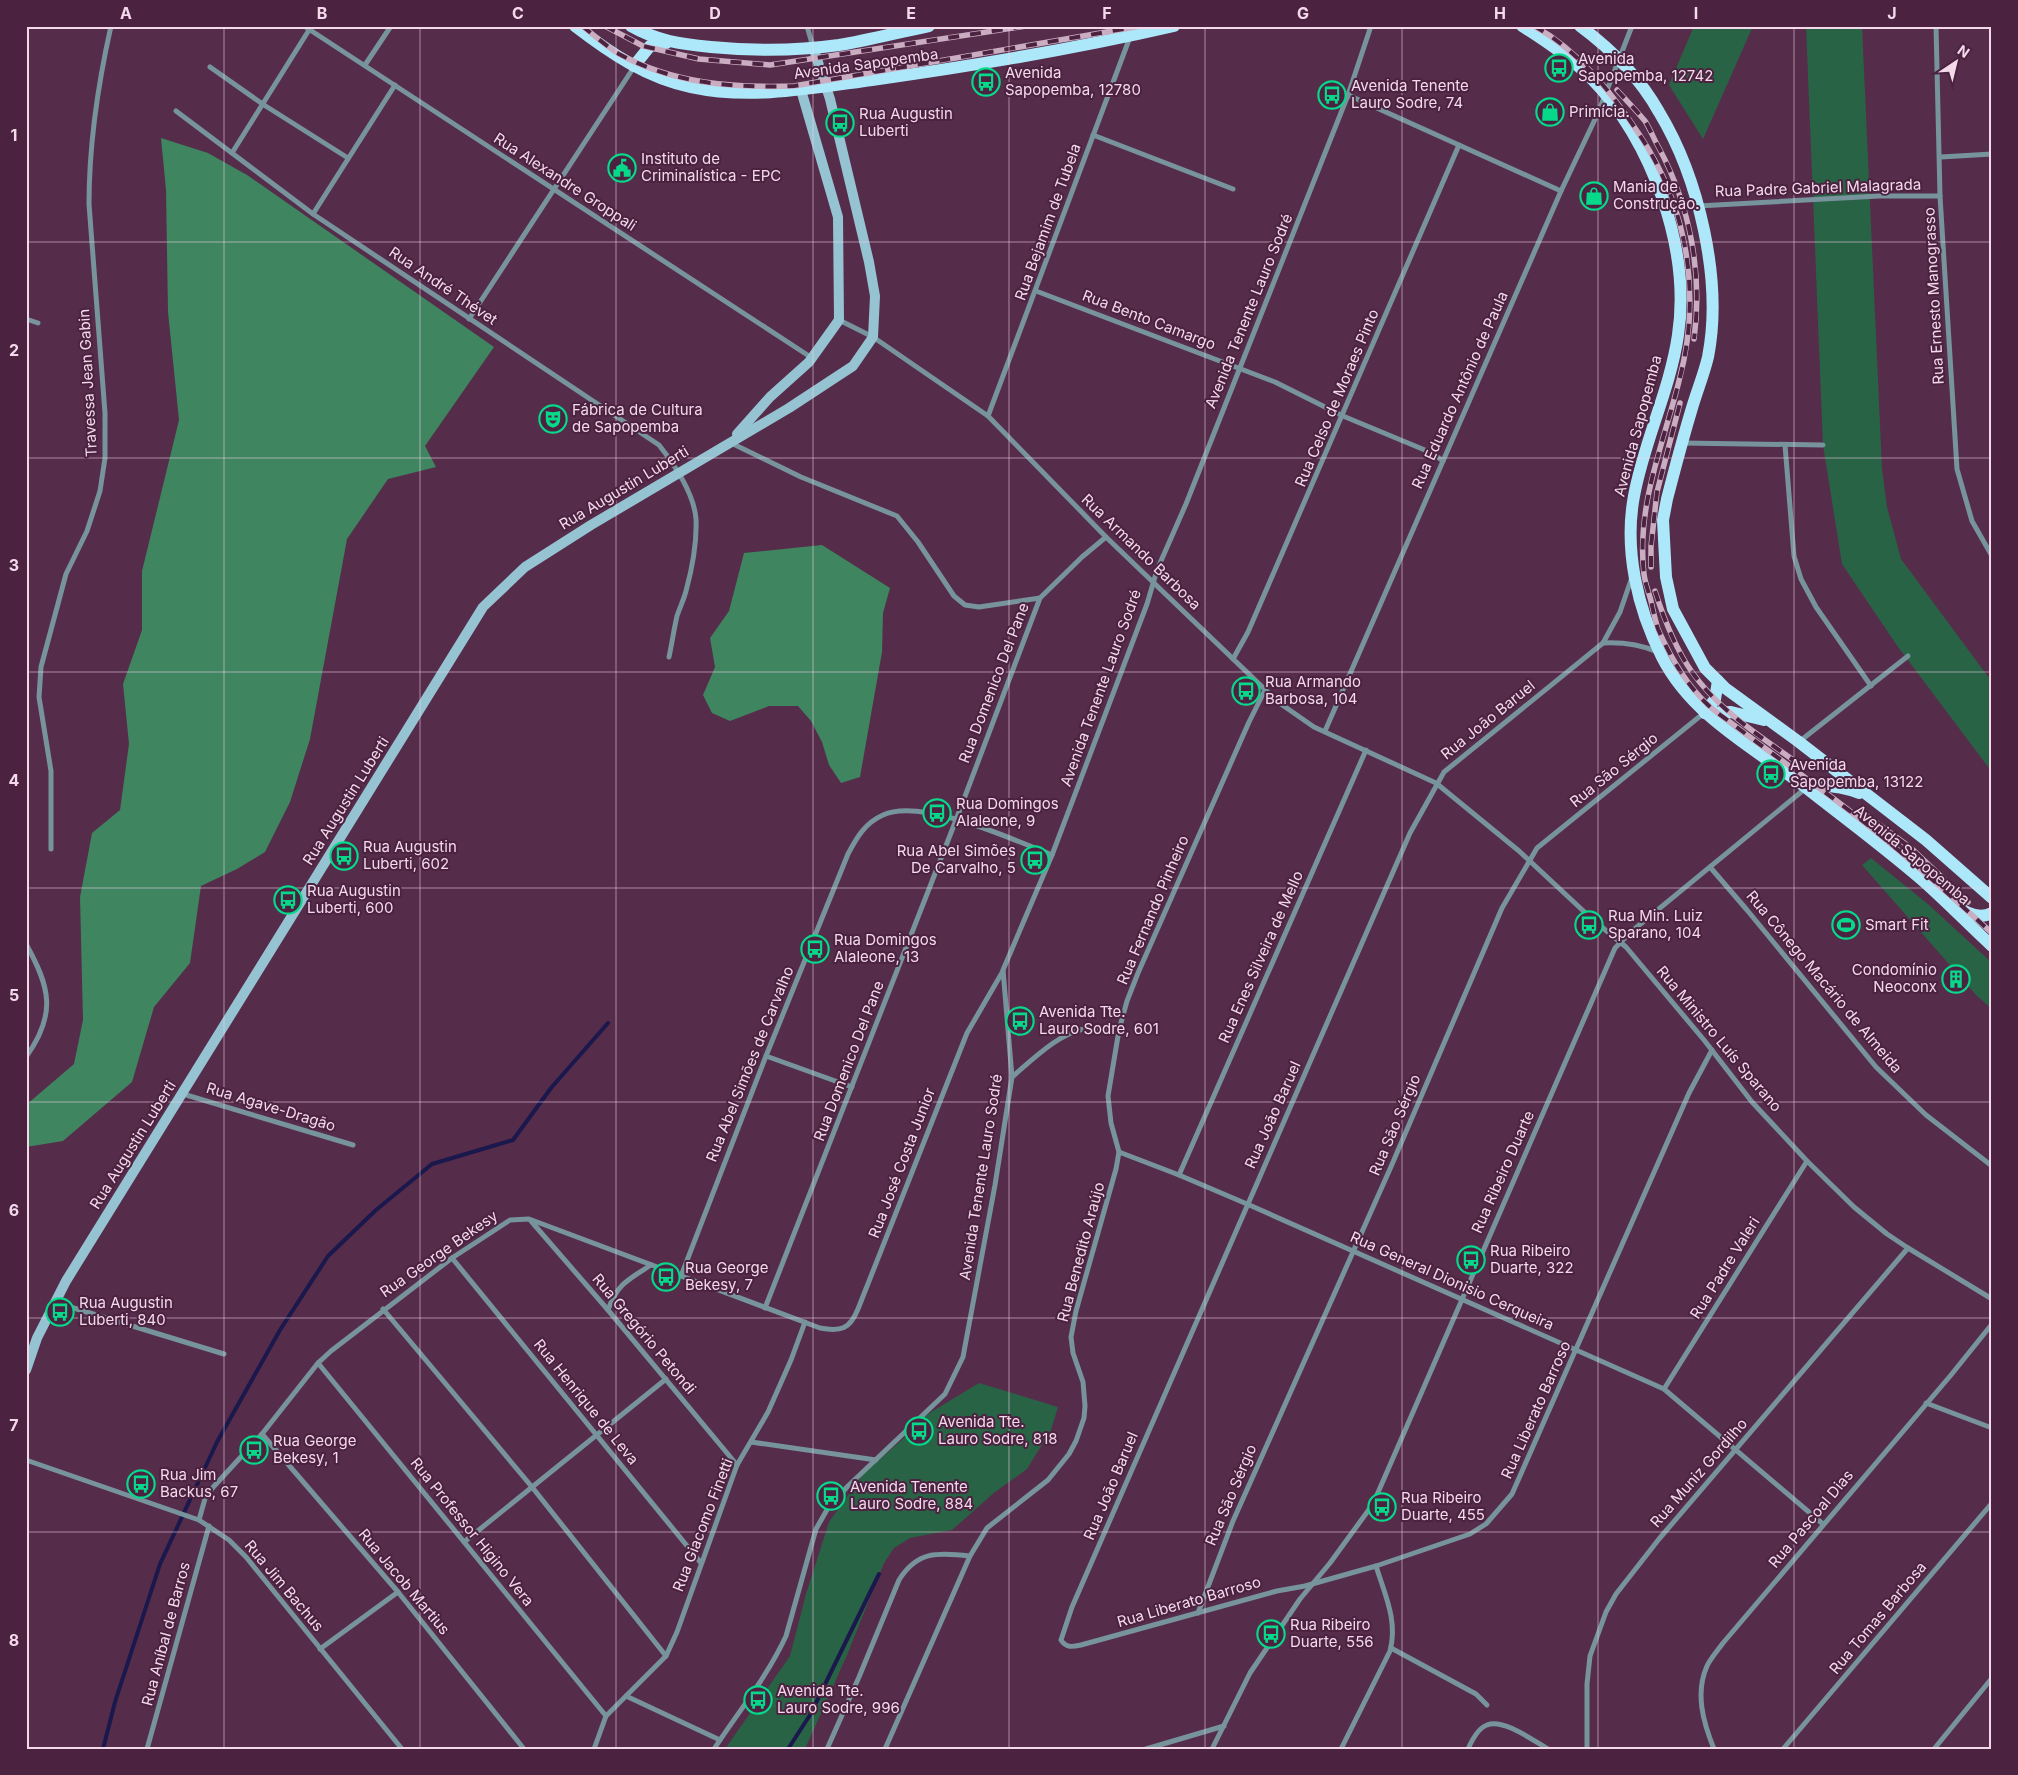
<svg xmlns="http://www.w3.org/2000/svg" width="2018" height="1775" font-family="Inter,sans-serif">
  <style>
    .green { fill: #296345 }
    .forest { fill: #3e8560 }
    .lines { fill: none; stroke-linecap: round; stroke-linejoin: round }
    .stream { stroke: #1a184c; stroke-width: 4 }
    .street { stroke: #77939c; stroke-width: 5 }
    .secondary { stroke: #95c3d1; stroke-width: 10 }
    .primary { stroke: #ade8fa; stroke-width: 12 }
    .rail-casing { stroke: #cbadc2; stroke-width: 5.5 }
    .rail { stroke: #4b2240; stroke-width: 4; stroke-dasharray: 11; stroke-linecap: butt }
    .grid { fill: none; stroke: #f4d9eb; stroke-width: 1; stroke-opacity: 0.55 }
    .labels { text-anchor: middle; stroke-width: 4; stroke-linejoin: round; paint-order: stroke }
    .poi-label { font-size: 15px; fill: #f4d9eb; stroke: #4b2240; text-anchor: start }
    .street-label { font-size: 15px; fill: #f4d9eb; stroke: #4b2240 }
    .neatline { fill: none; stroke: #f4d9eb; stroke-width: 2 }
    .grid-label { font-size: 16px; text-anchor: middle; font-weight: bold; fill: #f4d9eb }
  </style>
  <rect width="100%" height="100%" fill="#562c4b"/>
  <g class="green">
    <polygon points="1694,26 1753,26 1703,139 1669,85"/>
    <polygon points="1806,26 1862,26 1882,469 1887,507 1901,559 1992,682 1992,772 1898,647 1842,564 1823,445"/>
    <polygon points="1871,858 1929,905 1992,963 1992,1009 1977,996 1862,865"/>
    <polygon points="979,1383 1058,1407 1051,1430 1027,1469 995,1492 952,1530 910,1538 894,1548 884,1563 847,1655 805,1749 725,1749 790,1656 806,1594 829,1522 864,1473 904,1438 923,1417"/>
  </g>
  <g class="forest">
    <polygon points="161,138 208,153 247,175 494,347 425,446 436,467 388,479 347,539 310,739 290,802 265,852 237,869 201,886 190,963 154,1007 132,1082 63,1141 26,1147 26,1105 74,1064 83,1020 80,897 92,833 120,810 129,744 123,684 142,630 142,571 179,420 168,312 166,190"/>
    <polygon points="822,545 890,588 883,613 882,652 860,777 841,783 829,765 822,742 811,721 798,706 769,706 730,721 712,713 703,695 715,667 710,638 729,611 744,553"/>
  </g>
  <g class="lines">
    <g class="stream">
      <polyline points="103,1749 115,1702 160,1564 217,1442 280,1330 328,1256 376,1210 432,1164 513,1140 551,1088 608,1023"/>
      <polyline points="788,1749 810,1715 879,1574"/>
    </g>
    <g class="street">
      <polyline points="304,26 812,358"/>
      <polyline points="807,26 813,47"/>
      <polyline points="1936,26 1940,196 1957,469 1972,521 1992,556"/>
      <polyline points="365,65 391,26"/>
      <polyline points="210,67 264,105 348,158"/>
      <path d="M395,85L313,214L659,445C674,464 694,494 696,519C697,542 692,569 686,591C684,599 680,607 677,616C674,629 672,643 669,657"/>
      <polyline points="1348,95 1561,191"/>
      <polyline points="176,111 313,214"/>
      <polyline points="1093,135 1233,189"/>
      <polyline points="232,153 309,30"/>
      <polyline points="1941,157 1992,154"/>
      <polyline points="1698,206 1879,196 1940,196"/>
      <polyline points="1036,291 1275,382 1343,416 1432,453 1443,461"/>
      <polyline points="26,319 38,323"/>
      <polyline points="469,319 634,67"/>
      <polyline points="839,320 873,337 988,416 1106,537 1278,702 1314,727 1436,783 1519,851 1592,919 1626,947 1704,1040 1752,1102 1807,1161 1854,1207 1887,1234 1908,1248 1992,1299"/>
      <polyline points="988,416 1130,37"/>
      <polyline points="729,442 801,477 897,516 918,542 954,596 965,605 979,607 1040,598"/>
      <polyline points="1682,443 1823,445"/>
      <polyline points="1785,445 1794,556 1801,579 1816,607 1871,686"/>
      <path d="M1631,580L1620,612L1603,643L1444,772L1410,833L1072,1607L1061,1640C1066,1648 1072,1647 1081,1645L1277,1591L1305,1586L1376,1566L1470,1534L1486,1524L1512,1494L1689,1093L1712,1050"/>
      <path d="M1603,643C1623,642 1639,644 1658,652"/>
      <polyline points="1233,659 1248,632 1459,145"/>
      <polyline points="1325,731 1561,191 1598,113 1632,26"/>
      <polyline points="1800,741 1908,656"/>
      <path d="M51,849V771L39,697L41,667L66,574L87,531L100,491L105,458V413L89,204C89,145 98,84 111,26"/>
      <polyline points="1710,867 1747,910 1876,1067 1926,1115 1992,1166"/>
      <path d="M26,944C50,987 57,1014 26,1057"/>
      <polyline points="766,1056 852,1087"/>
      <path d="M1012,1077C1031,1061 1059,1033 1084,1029C1095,1026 1107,1029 1119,1030"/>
      <polyline points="183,1094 353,1145"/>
      <polyline points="1119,1152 1179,1175 1247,1204 1664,1389 1823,1524"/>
      <polyline points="1179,1175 1366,750"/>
      <polyline points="531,1221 608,1310 737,1465"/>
      <polyline points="452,1258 701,1563"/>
      <path d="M681,1276L766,1056L848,854C857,837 865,823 883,815C921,797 1014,840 1052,855"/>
      <polyline points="54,1302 224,1354"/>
      <polyline points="765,1308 956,820 1040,598 1082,557 1106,537"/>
      <polyline points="383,1309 532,1487 666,1656"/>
      <path d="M608,1310C617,1284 629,1279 651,1265"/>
      <polyline points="318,1363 606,1716"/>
      <polyline points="1664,1389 1807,1161"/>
      <polyline points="1926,1403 1992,1428"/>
      <polyline points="262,1434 398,1592 524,1749"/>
      <polyline points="751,1442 876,1460"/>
      <polyline points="26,1460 199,1520 229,1540 246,1557 402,1749"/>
      <path d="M199,1520L206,1495L262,1434L318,1363L331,1351L452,1258L510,1220L529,1219L820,1328C841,1332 850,1329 858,1309L967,1033L1003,971"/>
      <polyline points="464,1542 666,1379"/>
      <polyline points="1198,1613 1233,1521 1390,1169 1502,908 1537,848 1704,713"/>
      <polyline points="1391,1648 1476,1694 1487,1705"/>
      <polyline points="320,1649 398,1592"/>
      <polyline points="626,1696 720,1740"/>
      <polyline points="147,1749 209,1526"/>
      <polyline points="594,1749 606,1716 666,1656 677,1632 737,1465 768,1412 791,1360 805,1322"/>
      <path d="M714,1749C739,1711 767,1677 786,1636L816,1529L828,1508L848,1486L945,1394L963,1357L995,1185L1012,1077L1003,970L1052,855L1147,604L1157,570L1186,504L1348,95L1371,26"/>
      <path d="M827,1749L859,1677L899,1580C917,1551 938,1552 970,1556"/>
      <polyline points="885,1749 970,1556 987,1528 1048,1480 1069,1454 1076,1441 1084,1418 1085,1406 1083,1382 1073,1353 1071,1337 1076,1311 1116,1169 1119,1152 1111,1123 1108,1096 1119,1030 1127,1001 1138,973 1249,722 1265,690"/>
      <polyline points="1146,1749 1224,1726"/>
      <polyline points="1212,1749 1250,1673 1300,1599 1330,1563 1373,1504 1615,948 1632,931 1806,788"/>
      <path d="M1341,1749L1390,1651C1398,1621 1385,1595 1376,1566"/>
      <path d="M1468,1749C1472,1740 1478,1728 1487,1725C1503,1718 1534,1741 1548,1749"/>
      <polyline points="1587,1749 1587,1684 1590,1656 1606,1612 1616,1594 1659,1539 1908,1248"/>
      <path d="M1714,1749C1703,1722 1695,1693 1707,1666C1711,1658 1718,1650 1723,1643L1951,1375L1992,1324"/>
      <polyline points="1783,1749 1992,1503"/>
      <polyline points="1934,1749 1992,1678"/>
    </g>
    <g class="secondary">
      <polyline points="737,434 770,397 809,362 839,320 838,217 801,90"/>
      <polyline points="26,1370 37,1338 66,1281 483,607 525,567 591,525 789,408 853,366 873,337 875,296 869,262 830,99 813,47"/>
    </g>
    <g class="primary">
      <path d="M575,26C610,53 647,78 691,87C751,100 813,88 872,80C973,66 1074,49 1174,26"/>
      <path d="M631,26C657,41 681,44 711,47C754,51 796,51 839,45C869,40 899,32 929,26"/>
      <path d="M1522,26C1546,41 1571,58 1591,78C1652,140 1691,249 1678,335C1670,390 1644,441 1634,496C1624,549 1637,608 1662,657C1693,718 1757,749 1809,790C1846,819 1885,848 1921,879C1945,900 1968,924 1992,946"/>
      <path d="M1580,26C1611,49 1640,78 1659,112C1699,178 1723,281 1708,357C1704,374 1697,391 1692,408C1683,438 1675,468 1667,499L1663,520L1666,577L1673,609L1705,668L1725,688L1799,742L1926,840L1992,898"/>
      <polyline points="634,66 650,46 666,43"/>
      <polyline points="1705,713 1731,712 1764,720"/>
      <polyline points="1705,713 1715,699 1718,681"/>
      <path d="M1806,787C1825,784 1841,786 1859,793"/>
      <path d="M1954,904C1964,912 1979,920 1992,913"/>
    </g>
    <g class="rail-casing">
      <g id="rail">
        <path d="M582,26C594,35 606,46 619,54C674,84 733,88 794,86L1141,26"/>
        <polyline points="605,26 643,46 699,59 770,65 1026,26"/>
        <path d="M1534,26C1578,50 1612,93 1639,134C1688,207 1702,296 1679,381C1663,445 1636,507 1644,574C1645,583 1649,593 1651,601C1653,610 1655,620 1658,629C1670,656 1685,683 1707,704C1716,713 1728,720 1738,728C1772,754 1808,779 1842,805C1895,845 1943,889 1992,933"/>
        <path d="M1617,90C1626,100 1636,110 1645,121C1650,129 1654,139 1659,148C1690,206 1703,274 1694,339"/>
        <polyline points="1651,567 1651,546 1657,492 1680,403"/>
        <path d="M1655,591C1664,619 1675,648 1692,672C1719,711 1763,738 1800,765"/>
        <polyline points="1862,812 1911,848 1968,902"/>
      </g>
    </g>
    <use href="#rail" class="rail"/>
  </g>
  <path class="grid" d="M224,26V1749M420,26V1749M616,26V1749M813,26V1749M1009,26V1749M1205,26V1749M1402,26V1749M1598,26V1749M1794,26V1749M26,242H1992M26,458H1992M26,672H1992M26,888H1992M26,1102H1992M26,1318H1992M26,1532H1992"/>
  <defs>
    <g id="bus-ring" transform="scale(1.4375)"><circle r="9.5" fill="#4b2240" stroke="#07d98b" stroke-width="1.5"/><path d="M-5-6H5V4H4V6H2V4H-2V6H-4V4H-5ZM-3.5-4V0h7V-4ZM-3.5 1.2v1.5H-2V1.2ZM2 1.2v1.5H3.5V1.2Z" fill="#07d98b"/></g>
    <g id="shop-ring" transform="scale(1.4375)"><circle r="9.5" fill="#4b2240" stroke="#07d98b" stroke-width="1.5"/><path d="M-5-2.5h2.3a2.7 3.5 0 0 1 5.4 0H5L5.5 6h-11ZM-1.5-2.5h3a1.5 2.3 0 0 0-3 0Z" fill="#07d98b"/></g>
    <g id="civic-ring" transform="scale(1.4375)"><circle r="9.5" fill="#4b2240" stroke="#07d98b" stroke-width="1.5"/><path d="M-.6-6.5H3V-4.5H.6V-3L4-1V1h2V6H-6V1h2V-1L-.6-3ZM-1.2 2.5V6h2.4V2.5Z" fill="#07d98b"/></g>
    <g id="theatre-ring" transform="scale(1.4375)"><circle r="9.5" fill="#4b2240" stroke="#07d98b" stroke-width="1.5"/><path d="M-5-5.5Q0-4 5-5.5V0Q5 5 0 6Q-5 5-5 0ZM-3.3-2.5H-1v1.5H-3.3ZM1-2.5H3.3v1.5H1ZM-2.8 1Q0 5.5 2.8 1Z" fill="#07d98b"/></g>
    <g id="stadium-ring" transform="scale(1.4375)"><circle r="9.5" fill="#4b2240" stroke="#07d98b" stroke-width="1.5"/><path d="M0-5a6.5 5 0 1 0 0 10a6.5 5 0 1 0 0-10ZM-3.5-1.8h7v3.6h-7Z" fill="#07d98b"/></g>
    <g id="building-ring" transform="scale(1.4375)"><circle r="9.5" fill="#4b2240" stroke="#07d98b" stroke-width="1.5"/><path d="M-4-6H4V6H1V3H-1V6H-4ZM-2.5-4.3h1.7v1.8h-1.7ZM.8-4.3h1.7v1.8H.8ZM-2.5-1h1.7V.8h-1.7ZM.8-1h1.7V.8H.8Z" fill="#07d98b"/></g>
  </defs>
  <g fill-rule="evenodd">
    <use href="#bus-ring" x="1559" y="68"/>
    <use href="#bus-ring" x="986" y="82"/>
    <use href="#bus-ring" x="1332" y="95"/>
    <use href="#shop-ring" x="1550" y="112"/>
    <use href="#bus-ring" x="840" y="123"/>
    <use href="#civic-ring" x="622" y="168"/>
    <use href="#shop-ring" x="1594" y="196"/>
    <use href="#theatre-ring" x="553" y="419"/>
    <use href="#bus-ring" x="1246" y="691"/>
    <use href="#bus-ring" x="1771" y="774"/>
    <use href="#bus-ring" x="937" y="813"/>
    <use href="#bus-ring" x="344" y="856"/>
    <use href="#bus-ring" x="1035" y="860"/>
    <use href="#bus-ring" x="288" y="900"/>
    <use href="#bus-ring" x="1589" y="925"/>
    <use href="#stadium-ring" x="1846" y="925"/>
    <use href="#bus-ring" x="815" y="949"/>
    <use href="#building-ring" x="1956" y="979"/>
    <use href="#bus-ring" x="1020" y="1021"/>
    <use href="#bus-ring" x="1471" y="1260"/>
    <use href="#bus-ring" x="666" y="1277"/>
    <use href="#bus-ring" x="60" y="1312"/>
    <use href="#bus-ring" x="919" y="1431"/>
    <use href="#bus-ring" x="254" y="1450"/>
    <use href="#bus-ring" x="141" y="1484"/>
    <use href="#bus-ring" x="831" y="1496"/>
    <use href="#bus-ring" x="1382" y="1507"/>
    <use href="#bus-ring" x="1271" y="1634"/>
    <use href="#bus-ring" x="758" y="1700"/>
  </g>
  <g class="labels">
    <g class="poi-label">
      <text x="1578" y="64">Avenida<tspan x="1578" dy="17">Sapopemba, 12742</tspan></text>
      <text x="1005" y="78">Avenida<tspan x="1005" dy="17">Sapopemba, 12780</tspan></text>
      <text x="1351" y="91">Avenida Tenente<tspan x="1351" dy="17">Lauro Sodre, 74</tspan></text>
      <text x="1569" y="117">Primícia.</text>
      <text x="859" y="119">Rua Augustin<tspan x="859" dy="17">Luberti</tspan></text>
      <text x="641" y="164">Instituto de<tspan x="641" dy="17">Criminalística - EPC</tspan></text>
      <text x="1613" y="192">Mania de<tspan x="1613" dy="17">Construção.</tspan></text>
      <text x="572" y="415">Fábrica de Cultura<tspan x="572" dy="17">de Sapopemba</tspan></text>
      <text x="1265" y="687">Rua Armando<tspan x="1265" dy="17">Barbosa, 104</tspan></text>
      <text x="1790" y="770">Avenida<tspan x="1790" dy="17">Sapopemba, 13122</tspan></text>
      <text x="956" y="809">Rua Domingos<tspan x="956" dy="17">Alaleone, 9</tspan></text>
      <text x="363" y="852">Rua Augustin<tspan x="363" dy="17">Luberti, 602</tspan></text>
      <text x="1016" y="856" text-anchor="end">Rua Abel Simões<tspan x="1016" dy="17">De Carvalho, 5</tspan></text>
      <text x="307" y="896">Rua Augustin<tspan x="307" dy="17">Luberti, 600</tspan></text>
      <text x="1608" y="921">Rua Min. Luiz<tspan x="1608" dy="17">Sparano, 104</tspan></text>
      <text x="1865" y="930">Smart Fit</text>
      <text x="834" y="945">Rua Domingos<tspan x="834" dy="17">Alaleone, 13</tspan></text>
      <text x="1937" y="975" text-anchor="end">Condomínio<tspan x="1937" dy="17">Neoconx</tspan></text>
      <text x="1039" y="1017">Avenida Tte.<tspan x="1039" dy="17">Lauro Sodre, 601</tspan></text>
      <text x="1490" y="1256">Rua Ribeiro<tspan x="1490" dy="17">Duarte, 322</tspan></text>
      <text x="685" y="1273">Rua George<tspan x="685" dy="17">Bekesy, 7</tspan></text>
      <text x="79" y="1308">Rua Augustin<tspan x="79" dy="17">Luberti, 840</tspan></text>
      <text x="938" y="1427">Avenida Tte.<tspan x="938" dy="17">Lauro Sodre, 818</tspan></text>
      <text x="273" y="1446">Rua George<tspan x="273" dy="17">Bekesy, 1</tspan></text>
      <text x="160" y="1480">Rua Jim<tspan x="160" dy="17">Backus, 67</tspan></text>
      <text x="850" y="1492">Avenida Tenente<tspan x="850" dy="17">Lauro Sodre, 884</tspan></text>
      <text x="1401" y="1503">Rua Ribeiro<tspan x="1401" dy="17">Duarte, 455</tspan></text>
      <text x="1290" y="1630">Rua Ribeiro<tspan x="1290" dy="17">Duarte, 556</tspan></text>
      <text x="777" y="1696">Avenida Tte.<tspan x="777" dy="17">Lauro Sodre, 996</tspan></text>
    </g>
    <g class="street-label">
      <text transform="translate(866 64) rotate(-8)" y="5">Avenida Sapopemba</text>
      <text transform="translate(565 182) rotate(33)" y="5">Rua Alexandre Groppali</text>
      <text transform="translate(1818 188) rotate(-2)" y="5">Rua Padre Gabriel Malagrada</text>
      <text transform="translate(1048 222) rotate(-70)" y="5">Rua Bejamim de Tubela</text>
      <text transform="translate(443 286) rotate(34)" y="5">Rua André Thévet</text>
      <text transform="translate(1934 296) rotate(-93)" y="5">Rua Ernesto Manograsso</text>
      <text transform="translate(1249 311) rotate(-68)" y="5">Avenida Tenente Lauro Sodré</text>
      <text transform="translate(1149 320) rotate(21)" y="5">Rua Bento Camargo</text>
      <text transform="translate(88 383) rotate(-93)" y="5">Travessa Jean Gabin</text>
      <text transform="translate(1460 390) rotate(-66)" y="5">Rua Eduardo Antônio de Paula</text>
      <text transform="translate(1337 398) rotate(-67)" y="5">Rua Celso de Moraes Pinto</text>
      <text transform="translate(1638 426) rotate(-75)" y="5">Avenida Sapopemba</text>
      <text transform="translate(624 488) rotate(-31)" y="5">Rua Augustin Luberti</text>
      <text transform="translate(1141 552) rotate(44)" y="5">Rua Armando Barbosa</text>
      <text transform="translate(994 683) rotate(-69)" y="5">Rua Domenico Del Pane</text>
      <text transform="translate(1101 688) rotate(-70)" y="5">Avenida Tenente Lauro Sodré</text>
      <text transform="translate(1488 720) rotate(-39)" y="5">Rua João Baruel</text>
      <text transform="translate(1614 770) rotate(-39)" y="5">Rua São Sérgio</text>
      <text transform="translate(346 801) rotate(-58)" y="5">Rua Augustin Luberti</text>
      <text transform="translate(1912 855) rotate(40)" y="5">Avenida Sapopemba</text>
      <text transform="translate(1153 910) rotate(-67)" y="5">Rua Fernando Pinheiro</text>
      <text transform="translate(1261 957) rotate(-66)" y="5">Rua Enes Silveira de Mello</text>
      <text transform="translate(1824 982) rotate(50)" y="5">Rua Cônego Macário de Almeida</text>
      <text transform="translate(1719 1039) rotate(50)" y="5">Rua Ministro Luís Sparano</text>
      <text transform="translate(849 1061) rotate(-69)" y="5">Rua Domenico Del Pane</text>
      <text transform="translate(750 1064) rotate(-68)" y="5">Rua Abel Simões de Carvalho</text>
      <text transform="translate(271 1107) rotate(17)" y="5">Rua Agave-Dragão</text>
      <text transform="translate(1273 1115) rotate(-66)" y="5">Rua João Baruel</text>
      <text transform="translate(1395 1125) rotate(-67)" y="5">Rua São Sérgio</text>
      <text transform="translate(133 1145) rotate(-58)" y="5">Rua Augustin Luberti</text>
      <text transform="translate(902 1163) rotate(-69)" y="5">Rua José Costa Junior</text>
      <text transform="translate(1503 1172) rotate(-66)" y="5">Rua Ribeiro Duarte</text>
      <text transform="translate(981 1177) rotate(-81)" y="5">Avenida Tenente Lauro Sodré</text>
      <text transform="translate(1081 1252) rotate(-75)" y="5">Rua Benedito Araújo</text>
      <text transform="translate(439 1254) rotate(-35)" y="5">Rua George Bekesy</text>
      <text transform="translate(1725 1268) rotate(-58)" y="5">Rua Padre Valeri</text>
      <text transform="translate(1452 1281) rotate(24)" y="5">Rua General Dionisio Cerqueira</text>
      <text transform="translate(644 1334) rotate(50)" y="5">Rua Gregório Petondi</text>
      <text transform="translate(586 1402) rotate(51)" y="5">Rua Henrique de Leva</text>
      <text transform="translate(1536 1410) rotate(-66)" y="5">Rua Liberato Barroso</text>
      <text transform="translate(1699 1473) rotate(-49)" y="5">Rua Muniz Gordilho</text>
      <text transform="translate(1111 1486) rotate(-67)" y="5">Rua João Baruel</text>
      <text transform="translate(1231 1495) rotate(-67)" y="5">Rua São Sérgio</text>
      <text transform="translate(1811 1519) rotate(-50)" y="5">Rua Pascoal Dias</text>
      <text transform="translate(703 1525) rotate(-69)" y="5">Rua Giacomo Finetti</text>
      <text transform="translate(472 1532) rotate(51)" y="5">Rua Professor Higino Vera</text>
      <text transform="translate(404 1582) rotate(50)" y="5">Rua Jacob Martius</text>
      <text transform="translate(284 1586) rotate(50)" y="5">Rua Jim Bachus</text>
      <text transform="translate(1189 1602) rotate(-16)" y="5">Rua Liberato Barroso</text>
      <text transform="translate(1878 1618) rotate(-50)" y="5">Rua Tomas Barbosa</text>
      <text transform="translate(166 1634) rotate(-75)" y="5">Rua Aníbal de Barros</text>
    </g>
  </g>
  <rect width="2018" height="1775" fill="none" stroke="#4b2240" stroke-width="55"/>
  <g transform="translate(1956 62) rotate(35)" stroke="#4b2240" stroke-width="4" paint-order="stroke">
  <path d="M0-4L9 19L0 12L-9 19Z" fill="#f4d9eb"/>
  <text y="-8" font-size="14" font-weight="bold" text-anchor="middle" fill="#f4d9eb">N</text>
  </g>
  <rect x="28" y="28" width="1962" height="1720" class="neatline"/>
  <g class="grid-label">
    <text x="126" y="19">A</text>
    <text x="322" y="19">B</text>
    <text x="518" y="19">C</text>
    <text x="715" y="19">D</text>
    <text x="911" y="19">E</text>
    <text x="1107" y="19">F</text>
    <text x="1303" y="19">G</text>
    <text x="1500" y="19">H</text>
    <text x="1696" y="19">I</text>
    <text x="1892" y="19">J</text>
    <text x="14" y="141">1</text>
    <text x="14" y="356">2</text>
    <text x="14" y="571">3</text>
    <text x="14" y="786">4</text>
    <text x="14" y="1001">5</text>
    <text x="14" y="1216">6</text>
    <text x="14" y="1431">7</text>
    <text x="14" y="1646">8</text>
  </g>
</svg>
